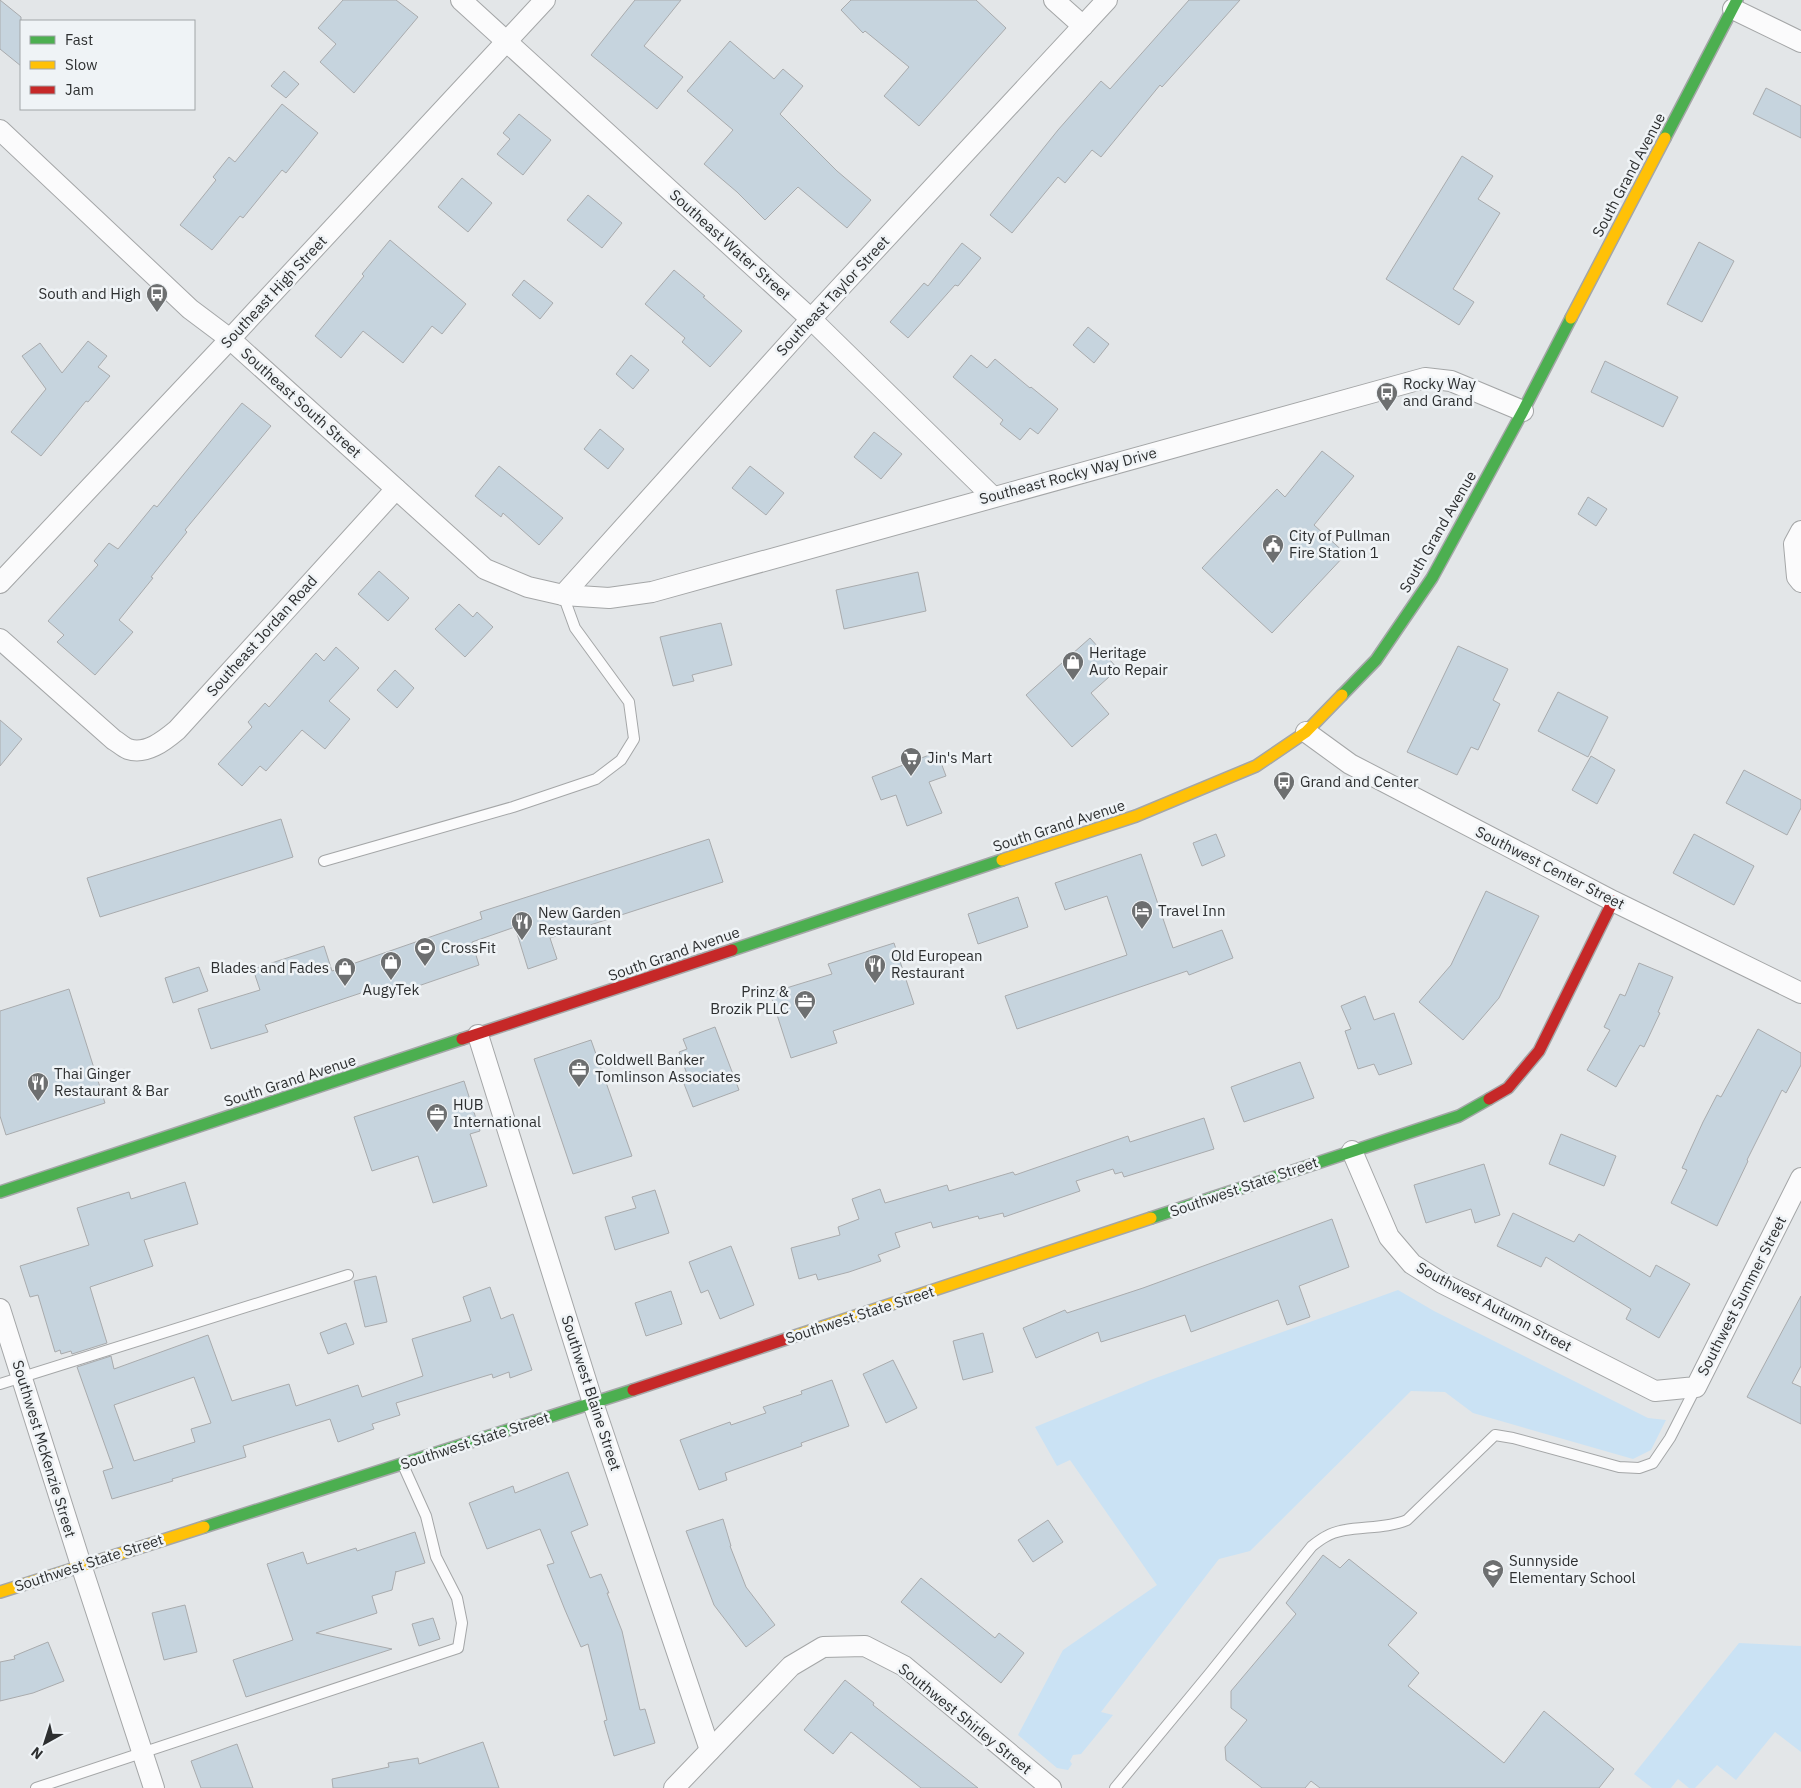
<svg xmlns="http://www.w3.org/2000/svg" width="1801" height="1788" font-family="'IBM Plex Sans',sans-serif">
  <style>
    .green { fill: #cae2f4 }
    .building { fill: #c6d4de; stroke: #a9abad; fill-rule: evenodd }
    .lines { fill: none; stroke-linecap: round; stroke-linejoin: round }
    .lane-casing { stroke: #a4a6a7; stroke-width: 12 }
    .street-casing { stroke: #a4a6a7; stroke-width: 22 }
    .fast-casing { stroke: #a4a6a7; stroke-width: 14 }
    .slow-casing { stroke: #a4a6a7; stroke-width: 14 }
    .jam-casing { stroke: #a4a6a7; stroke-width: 14 }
    .lane { stroke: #fbfbfc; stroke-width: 10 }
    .street { stroke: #fbfbfc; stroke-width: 20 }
    .fast { stroke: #4caf50; stroke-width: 11 }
    .slow { stroke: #ffc107; stroke-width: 11 }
    .jam { stroke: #c62828; stroke-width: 11 }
    .labels { text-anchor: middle; stroke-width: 5; stroke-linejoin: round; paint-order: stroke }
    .street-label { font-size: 15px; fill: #2d2f30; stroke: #eff3f6 }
    .poi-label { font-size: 15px; fill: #2d2f30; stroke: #eff3f6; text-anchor: start }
  </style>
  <rect width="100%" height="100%" fill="#e3e6e8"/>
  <g class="green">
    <polygon points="1398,1290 1434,1311 1648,1418 1666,1420 1651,1450 1633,1459 1473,1413 1445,1392 1411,1391 1250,1551 1219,1559 1101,1712 1113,1715 1081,1754 1073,1755 1070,1761 1072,1764 1068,1770 1057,1768 1018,1735 1063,1650 1157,1585 1070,1460 1057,1466 1035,1427 1153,1379"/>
    <polygon points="1739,1643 1801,1646 1801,1752 1775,1732 1736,1780 1717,1765 1695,1788 1689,1788 1678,1779 1671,1788 1652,1788 1634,1774"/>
  </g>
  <g class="building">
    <polygon points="0,0 21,17 21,66 0,49"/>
    <polygon points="343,0 396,0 418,17 354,93 320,62 336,44 318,28"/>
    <polygon points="635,0 681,0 644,46 683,77 657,109 591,55"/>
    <polygon points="851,0 976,0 1006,28 919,126 884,96 909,67 865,31 863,33 841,10"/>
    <polygon points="1189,0 1240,0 1162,87 1160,85 1101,157 1092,150 1065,183 1058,177 1012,233 990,215 1058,130 1101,81 1110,89"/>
    <polygon points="730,41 774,79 783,69 803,86 780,114 837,171 871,200 847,228 798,187 765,220 737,192 704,164 733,130 687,91"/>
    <polygon points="284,71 299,84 286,98 271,86"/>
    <polygon points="1766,88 1801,106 1801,138 1753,114"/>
    <polygon points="282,104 318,133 286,173 282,170 243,218 240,216 212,250 180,225 216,180 213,177 229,157 235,162"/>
    <polygon points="519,114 551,140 523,175 497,154 510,139 503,133"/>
    <polygon points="1462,156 1493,176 1478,199 1500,213 1453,289 1474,302 1459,325 1386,279"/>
    <polygon points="462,178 492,203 468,232 438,207"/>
    <polygon points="588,195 622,223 602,248 567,220"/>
    <polygon points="390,240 466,304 442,334 432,326 403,363 363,331 341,358 315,336 364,276 362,274"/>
    <polygon points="1699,242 1734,261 1702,322 1667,304"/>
    <polygon points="962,243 981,258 958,286 955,285 908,338 890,322 924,283 928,286"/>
    <polygon points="674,270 705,296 703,297 742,331 710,367 682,342 685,338 645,304"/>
    <polygon points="524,280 553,303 540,319 512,295"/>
    <polygon points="1088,327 1109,344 1094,363 1073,345"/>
    <polygon points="88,341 107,356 98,367 110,376 88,402 86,401 41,456 11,432 46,389 22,356 40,343 62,373"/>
    <polygon points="631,355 649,370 633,389 616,374"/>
    <polygon points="971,355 987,368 995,359 1030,388 1031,387 1058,409 1038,434 1030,428 1020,440 1000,424 1003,420 953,377"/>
    <polygon points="1605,361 1678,397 1663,427 1591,392"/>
    <polygon points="242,403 271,426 185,530 187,532 151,577 153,578 119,620 133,632 95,675 57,642 64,635 48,621 98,565 94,561 109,543 118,549 154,505 157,507"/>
    <polygon points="600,429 624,449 608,469 584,449"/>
    <polygon points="874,432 902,454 881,479 854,457"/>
    <polygon points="1322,451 1354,476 1314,525 1346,554 1272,633 1202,568 1277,489 1285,497"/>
    <polygon points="499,466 563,518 539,545 503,513 501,517 475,496"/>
    <polygon points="750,466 784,493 766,515 732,488"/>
    <polygon points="1588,497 1607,509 1596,526 1578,514"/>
    <polygon points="379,571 409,598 388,621 358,594"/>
    <polygon points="918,572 926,611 844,629 836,590"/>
    <polygon points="459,604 473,617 477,612 493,627 465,657 435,629"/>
    <polygon points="721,623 732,665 692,675 694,681 673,686 660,637"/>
    <polygon points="1090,638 1118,669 1091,693 1109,714 1072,747 1026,695"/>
    <polygon points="1458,646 1508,669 1493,700 1500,704 1478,750 1471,747 1457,775 1407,752"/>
    <polygon points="336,647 359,668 329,701 350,719 325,749 302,730 266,771 260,766 242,786 218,764 252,727 248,722 265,703 269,707 316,653 324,661"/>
    <polygon points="395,670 414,688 397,708 377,690"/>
    <polygon points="1558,692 1608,717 1588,757 1538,731"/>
    <polygon points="0,720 22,739 0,766"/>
    <polygon points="937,752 946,776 929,782 942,813 907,826 896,795 881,800 872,777"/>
    <polygon points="1591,756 1615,770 1597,804 1572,790"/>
    <polygon points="1744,770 1801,800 1801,808 1787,835 1726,803"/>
    <polygon points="281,819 293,857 100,917 87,878"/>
    <polygon points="1216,834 1225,856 1202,866 1193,843"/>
    <polygon points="1694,834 1754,866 1734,905 1673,873"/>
    <polygon points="709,839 723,882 550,938 557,959 528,969 515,927 472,942 479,965 395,994 379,987 265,1025 268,1032 211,1049 198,1009 260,990 253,969 324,946 332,971 482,919 480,912"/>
    <polygon points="1141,854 1173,948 1222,930 1233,958 1189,975 1187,971 1017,1029 1005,996 1127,955 1107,896 1065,910 1055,883"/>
    <polygon points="1486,891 1539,916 1499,998 1463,1040 1419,1002 1451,965"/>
    <polygon points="1018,897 1028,927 978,944 968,914"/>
    <polygon points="894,943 914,1004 833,1031 837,1043 791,1058 770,993 832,974 828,964"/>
    <polygon points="1639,963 1673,977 1658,1012 1660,1013 1644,1047 1640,1045 1616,1087 1587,1070 1610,1030 1604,1027 1620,994 1625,996"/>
    <polygon points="199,967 208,991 173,1003 165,978"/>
    <polygon points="69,989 105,1103 6,1135 0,1116 0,1011"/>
    <polygon points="1365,996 1374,1020 1394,1013 1412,1064 1379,1075 1374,1064 1358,1069 1345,1031 1351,1029 1341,1006"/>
    <polygon points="715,1027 739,1090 693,1107 681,1076 687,1074 679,1052 687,1049 683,1039"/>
    <polygon points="1758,1029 1801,1053 1801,1065 1786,1093 1782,1090 1747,1160 1748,1161 1717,1226 1671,1203 1687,1170 1682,1168 1703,1122 1717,1095 1721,1097"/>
    <polygon points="591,1040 632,1156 573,1174 534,1059"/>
    <polygon points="1300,1062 1314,1098 1244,1122 1231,1087"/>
    <polygon points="464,1081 480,1131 470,1134 487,1186 433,1203 418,1156 372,1171 354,1117"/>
    <polygon points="1204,1118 1214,1149 1124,1177 1122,1172 1115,1174 1113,1169 1076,1181 1080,1191 1004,1217 1003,1213 979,1219 978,1216 933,1228 931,1222 895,1233 900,1247 878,1255 881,1261 849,1272 818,1280 816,1274 799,1279 791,1248 840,1235 838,1227 859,1219 852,1199 880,1189 885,1203 947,1185 949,1191 1013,1172 1015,1175 1128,1136 1130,1142"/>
    <polygon points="1561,1134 1616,1156 1604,1186 1549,1164"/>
    <polygon points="1484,1164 1500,1215 1475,1223 1471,1209 1426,1223 1414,1185"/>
    <polygon points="185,1182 198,1224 144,1240 153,1266 90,1287 107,1343 72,1354 71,1351 61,1354 60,1350 55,1352 38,1295 30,1297 20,1266 89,1245 77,1208 129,1192 131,1199"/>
    <polygon points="655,1190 669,1233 615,1250 605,1217 636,1208 632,1197"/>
    <polygon points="1513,1213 1574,1242 1579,1234 1650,1277 1656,1265 1690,1284 1659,1338 1626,1319 1631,1309 1546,1257 1541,1267 1497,1246"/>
    <polygon points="1332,1219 1349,1267 1299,1286 1310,1317 1287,1325 1278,1300 1191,1332 1185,1315 1101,1342 1098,1332 1036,1358 1023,1328 1065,1310 1067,1313 1143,1288"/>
    <polygon points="731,1246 754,1305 720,1319 708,1290 701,1293 689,1262"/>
    <polygon points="376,1276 387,1322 365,1327 354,1281"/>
    <path d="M490,1287L501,1319L513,1314L532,1370L510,1378L509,1372L493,1378L492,1374L396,1403L400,1415L372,1424L374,1429L338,1442L330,1419L243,1446L246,1457L172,1479L173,1481L112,1499L103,1471L113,1468L77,1367L111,1356L114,1369L208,1335L232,1401L289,1384L296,1406L358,1385L362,1397L423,1376L412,1339L471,1321L463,1297ZM194,1377L211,1423L191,1429L195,1442L134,1461L114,1405Z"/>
    <polygon points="671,1291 682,1324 646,1336 635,1303"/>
    <polygon points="1801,1296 1801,1366 1792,1383 1801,1387 1801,1424 1747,1397"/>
    <polygon points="346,1323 354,1344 328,1354 320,1333"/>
    <polygon points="983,1333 993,1372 963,1380 953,1341"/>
    <polygon points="893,1360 917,1408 886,1423 863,1374"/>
    <polygon points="832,1380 849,1426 801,1443 802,1446 725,1473 727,1480 699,1490 680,1440 730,1422 731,1425 766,1413 763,1407 802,1394 801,1391"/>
    <polygon points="568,1472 588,1525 571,1532 590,1578 601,1574 609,1593 607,1593 622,1631 640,1710 645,1709 655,1743 614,1756 604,1721 607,1720 588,1644 581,1647 565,1610 547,1565 554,1563 540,1529 487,1549 469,1503 513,1486 515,1493"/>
    <polygon points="723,1519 731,1546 730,1546 746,1587 775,1625 746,1647 714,1605 686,1531"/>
    <polygon points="1048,1520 1063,1542 1033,1562 1018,1540"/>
    <polygon points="415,1532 425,1563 396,1572 396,1571 392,1590 372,1596 377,1613 316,1633 392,1649 246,1697 233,1660 293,1640 267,1564 303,1552 307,1564 356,1548 357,1551"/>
    <polygon points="1323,1555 1340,1568 1349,1559 1417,1613 1388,1645 1419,1673 1408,1686 1504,1763 1544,1711 1614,1769 1599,1788 1320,1788 1311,1781 1305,1788 1262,1788 1226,1760 1225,1747 1247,1720 1231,1708 1231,1691 1296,1614 1286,1603"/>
    <polygon points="921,1578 995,1638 999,1633 1024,1653 1001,1683 901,1602"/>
    <polygon points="185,1605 197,1652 164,1660 152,1613"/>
    <polygon points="433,1618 440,1639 419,1646 412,1624"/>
    <polygon points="48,1642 64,1681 33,1693 0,1701 0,1662 15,1659 14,1656"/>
    <polygon points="845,1680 874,1703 873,1705 978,1788 921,1788 851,1732 833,1754 804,1730"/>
    <polygon points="483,1742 499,1788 333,1788 332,1779 389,1767 388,1763 418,1758 419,1764"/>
    <polygon points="237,1744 253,1788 201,1788 191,1761"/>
  </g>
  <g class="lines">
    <g class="lane-casing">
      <g id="lane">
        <polyline points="324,861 513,807 596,779 621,760 634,739 629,702 575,628 563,595"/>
        <polyline points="0,1384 348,1275"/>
        <polyline points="36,1788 458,1648 462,1623 457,1598 436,1557 426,1516 403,1465"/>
        <path d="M1115,1788L1210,1673L1312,1546C1316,1543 1321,1539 1325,1537C1346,1524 1382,1531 1407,1520L1495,1435L1513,1438L1619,1467L1639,1468L1653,1463L1670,1438L1696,1387"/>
      </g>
    </g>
    <g class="street-casing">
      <g id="street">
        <polyline points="461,0 811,319 993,497"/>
        <polyline points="1054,0 1083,26"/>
        <polyline points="1733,9 1801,42"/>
        <polyline points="0,130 190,309 230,339 485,569 528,587 563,595 609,598 652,592 1425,378 1451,381 1523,411"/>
        <polyline points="1801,531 1794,544 1797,577 1801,582"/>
        <polyline points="0,583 230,339 545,0"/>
        <polyline points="563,595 811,319 1107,0"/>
        <path d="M0,639L114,740C118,742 123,747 128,749C146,755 164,741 177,730L396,489"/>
        <polyline points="1306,732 1350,764 1613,901 1801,993"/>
        <polyline points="478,1035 593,1403 710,1750"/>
        <polyline points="1352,1151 1389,1237 1412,1264 1442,1283 1655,1391 1696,1387 1801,1178"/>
        <polyline points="0,1309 81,1565 154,1788"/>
        <polyline points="674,1788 791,1666 823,1647 865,1646 904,1666 1051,1788"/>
      </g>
    </g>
    <g class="fast-casing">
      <g id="fast">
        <polyline points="1665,138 1737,0"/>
        <polyline points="1342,695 1376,660 1432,578 1523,411 1571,318"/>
        <polyline points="732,950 1002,860"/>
        <polyline points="0,1192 462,1039"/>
        <polyline points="1151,1218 1459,1116 1489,1099"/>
        <polyline points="204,1527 633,1390"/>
      </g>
    </g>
    <g class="slow-casing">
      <g id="slow">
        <polyline points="1571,318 1665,138"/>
        <polyline points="1002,860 1136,816 1256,766 1306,732 1342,695"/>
        <polyline points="792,1337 1151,1218"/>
        <polyline points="0,1592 204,1527"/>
      </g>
    </g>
    <g class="jam-casing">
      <g id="jam">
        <polyline points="462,1039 732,950"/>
        <polyline points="1489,1099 1508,1088 1539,1051 1613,901"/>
        <polyline points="633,1390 792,1337"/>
      </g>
    </g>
    <use href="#lane" class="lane"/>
    <use href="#street" class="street"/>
    <use href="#fast" class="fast"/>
    <use href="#slow" class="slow"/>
    <use href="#jam" class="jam"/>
  </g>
  <defs>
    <g id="bus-pin" transform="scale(1.125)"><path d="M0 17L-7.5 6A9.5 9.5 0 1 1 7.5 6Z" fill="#6d6f70" stroke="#eff3f6"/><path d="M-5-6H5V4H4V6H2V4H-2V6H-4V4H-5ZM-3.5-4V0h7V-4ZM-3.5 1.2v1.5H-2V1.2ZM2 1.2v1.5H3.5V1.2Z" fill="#fff"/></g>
    <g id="civic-pin" transform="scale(1.125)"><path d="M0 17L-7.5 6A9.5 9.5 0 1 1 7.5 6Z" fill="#6d6f70" stroke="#eff3f6"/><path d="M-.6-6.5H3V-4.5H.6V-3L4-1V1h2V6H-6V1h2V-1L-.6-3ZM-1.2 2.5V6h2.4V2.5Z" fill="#fff"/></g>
    <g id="shop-pin" transform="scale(1.125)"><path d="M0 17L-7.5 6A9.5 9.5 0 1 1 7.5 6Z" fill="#6d6f70" stroke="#eff3f6"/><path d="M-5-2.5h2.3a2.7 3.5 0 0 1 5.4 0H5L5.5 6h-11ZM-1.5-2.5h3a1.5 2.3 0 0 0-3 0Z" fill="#fff"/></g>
    <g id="supermarket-pin" transform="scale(1.125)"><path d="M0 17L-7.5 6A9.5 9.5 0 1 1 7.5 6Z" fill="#6d6f70" stroke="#eff3f6"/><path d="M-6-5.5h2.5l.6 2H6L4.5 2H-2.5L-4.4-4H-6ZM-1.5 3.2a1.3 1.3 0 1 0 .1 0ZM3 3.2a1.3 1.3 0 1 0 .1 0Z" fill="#fff"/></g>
    <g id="hotel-pin" transform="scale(1.125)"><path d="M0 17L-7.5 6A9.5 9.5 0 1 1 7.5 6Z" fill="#6d6f70" stroke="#eff3f6"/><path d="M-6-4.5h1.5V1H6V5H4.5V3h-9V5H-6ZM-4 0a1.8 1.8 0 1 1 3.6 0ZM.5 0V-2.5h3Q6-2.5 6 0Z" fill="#fff"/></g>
    <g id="restaurant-pin" transform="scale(1.125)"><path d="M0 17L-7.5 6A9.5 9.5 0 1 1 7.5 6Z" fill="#6d6f70" stroke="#eff3f6"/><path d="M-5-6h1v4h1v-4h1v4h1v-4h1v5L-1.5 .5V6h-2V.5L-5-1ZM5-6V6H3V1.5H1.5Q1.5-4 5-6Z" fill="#fff"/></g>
    <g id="stadium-pin" transform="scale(1.125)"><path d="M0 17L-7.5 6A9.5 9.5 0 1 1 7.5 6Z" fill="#6d6f70" stroke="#eff3f6"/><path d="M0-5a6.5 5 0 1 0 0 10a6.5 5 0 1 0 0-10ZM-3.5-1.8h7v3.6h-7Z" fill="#fff"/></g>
    <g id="office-pin" transform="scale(1.125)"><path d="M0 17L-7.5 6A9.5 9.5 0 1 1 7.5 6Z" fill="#6d6f70" stroke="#eff3f6"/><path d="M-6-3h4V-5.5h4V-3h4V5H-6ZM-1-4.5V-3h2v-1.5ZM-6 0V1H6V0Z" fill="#fff"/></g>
    <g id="school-pin" transform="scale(1.125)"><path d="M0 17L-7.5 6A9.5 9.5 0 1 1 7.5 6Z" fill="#6d6f70" stroke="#eff3f6"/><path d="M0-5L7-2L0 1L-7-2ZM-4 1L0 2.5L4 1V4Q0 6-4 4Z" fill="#fff"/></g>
  </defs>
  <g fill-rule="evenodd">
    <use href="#bus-pin" x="157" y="294"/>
    <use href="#bus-pin" x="1387" y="393"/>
    <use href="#civic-pin" x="1273" y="545"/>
    <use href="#shop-pin" x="1073" y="662"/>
    <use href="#supermarket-pin" x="911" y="758"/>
    <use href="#bus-pin" x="1284" y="782"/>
    <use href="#hotel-pin" x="1142" y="911"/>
    <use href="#restaurant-pin" x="522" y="922"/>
    <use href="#stadium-pin" x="425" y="948"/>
    <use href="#shop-pin" x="391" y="962"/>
    <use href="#restaurant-pin" x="875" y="965"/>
    <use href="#shop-pin" x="345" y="968"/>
    <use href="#office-pin" x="805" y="1001"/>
    <use href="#office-pin" x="579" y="1069"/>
    <use href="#restaurant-pin" x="38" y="1083"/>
    <use href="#office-pin" x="437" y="1114"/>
    <use href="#school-pin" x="1493" y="1570"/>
  </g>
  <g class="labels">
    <g class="street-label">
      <text transform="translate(1629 175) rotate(-62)" y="5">South Grand Avenue</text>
      <text transform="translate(730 245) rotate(42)" y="5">Southeast Water Street</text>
      <text transform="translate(274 292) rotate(-47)" y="5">Southeast High Street</text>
      <text transform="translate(833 296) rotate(-47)" y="5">Southeast Taylor Street</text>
      <text transform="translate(301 403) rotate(42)" y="5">Southeast South Street</text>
      <text transform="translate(1068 476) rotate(-15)" y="5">Southeast Rocky Way Drive</text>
      <text transform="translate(1438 532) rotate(-60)" y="5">South Grand Avenue</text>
      <text transform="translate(262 636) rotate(-48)" y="5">Southeast Jordan Road</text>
      <text transform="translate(1059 826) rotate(-18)" y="5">South Grand Avenue</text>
      <text transform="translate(1550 868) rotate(27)" y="5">Southwest Center Street</text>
      <text transform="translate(674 954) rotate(-19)" y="5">South Grand Avenue</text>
      <text transform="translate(290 1081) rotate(-18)" y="5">South Grand Avenue</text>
      <text transform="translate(1244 1187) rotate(-19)" y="5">Southwest State Street</text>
      <text transform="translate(1742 1296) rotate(-63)" y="5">Southwest Summer Street</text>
      <text transform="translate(1494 1307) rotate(28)" y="5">Southwest Autumn Street</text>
      <text transform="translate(860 1315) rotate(-18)" y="5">Southwest State Street</text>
      <text transform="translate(591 1393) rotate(72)" y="5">Southwest Blaine Street</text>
      <text transform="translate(475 1441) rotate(-18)" y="5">Southwest State Street</text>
      <text transform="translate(44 1449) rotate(73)" y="5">Southwest McKenzie Street</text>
      <text transform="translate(89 1563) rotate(-18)" y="5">Southwest State Street</text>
      <text transform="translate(965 1719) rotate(39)" y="5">Southwest Shirley Street</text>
    </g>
    <g class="poi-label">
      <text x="141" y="299" text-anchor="end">South and High</text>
      <text x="1403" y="389">Rocky Way<tspan x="1403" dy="17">and Grand</tspan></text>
      <text x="1289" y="541">City of Pullman<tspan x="1289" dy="17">Fire Station 1</tspan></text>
      <text x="1089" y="658">Heritage<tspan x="1089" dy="17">Auto Repair</tspan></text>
      <text x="927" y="763">Jin's Mart</text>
      <text x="1300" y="787">Grand and Center</text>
      <text x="1158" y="916">Travel Inn</text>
      <text x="538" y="918">New Garden<tspan x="538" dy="17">Restaurant</tspan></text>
      <text x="441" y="953">CrossFit</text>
      <text x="891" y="961">Old European<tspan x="891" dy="17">Restaurant</tspan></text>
      <text x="329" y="973" text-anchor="end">Blades and Fades</text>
      <text x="391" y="995" text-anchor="middle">AugyTek</text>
      <text x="789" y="997" text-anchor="end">Prinz &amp;<tspan x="789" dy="17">Brozik PLLC</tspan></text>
      <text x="595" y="1065">Coldwell Banker<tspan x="595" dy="17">Tomlinson Associates</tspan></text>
      <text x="54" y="1079">Thai Ginger<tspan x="54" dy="17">Restaurant &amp; Bar</tspan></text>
      <text x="453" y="1110">HUB<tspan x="453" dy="17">International</tspan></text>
      <text x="1509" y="1566">Sunnyside<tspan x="1509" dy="17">Elementary School</tspan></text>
    </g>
  </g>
  <rect x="20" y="20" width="175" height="90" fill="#eff3f6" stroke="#a1a5a7"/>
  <rect x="30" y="36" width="25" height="8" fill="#4caf50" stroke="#a1a5a7"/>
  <text x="65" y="45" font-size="15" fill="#2d2f30">Fast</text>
  <rect x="30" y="61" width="25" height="8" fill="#ffc107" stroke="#a1a5a7"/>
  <text x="65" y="70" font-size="15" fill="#2d2f30">Slow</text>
  <rect x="30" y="86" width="25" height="8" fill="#c62828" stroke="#a1a5a7"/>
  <text x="65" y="95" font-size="15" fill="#2d2f30">Jam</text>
  <g transform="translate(45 1743) rotate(219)" stroke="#eff3f6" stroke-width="4" paint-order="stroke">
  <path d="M0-4L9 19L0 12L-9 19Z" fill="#2d2f30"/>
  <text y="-8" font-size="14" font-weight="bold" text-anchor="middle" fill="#2d2f30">N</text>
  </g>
</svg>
